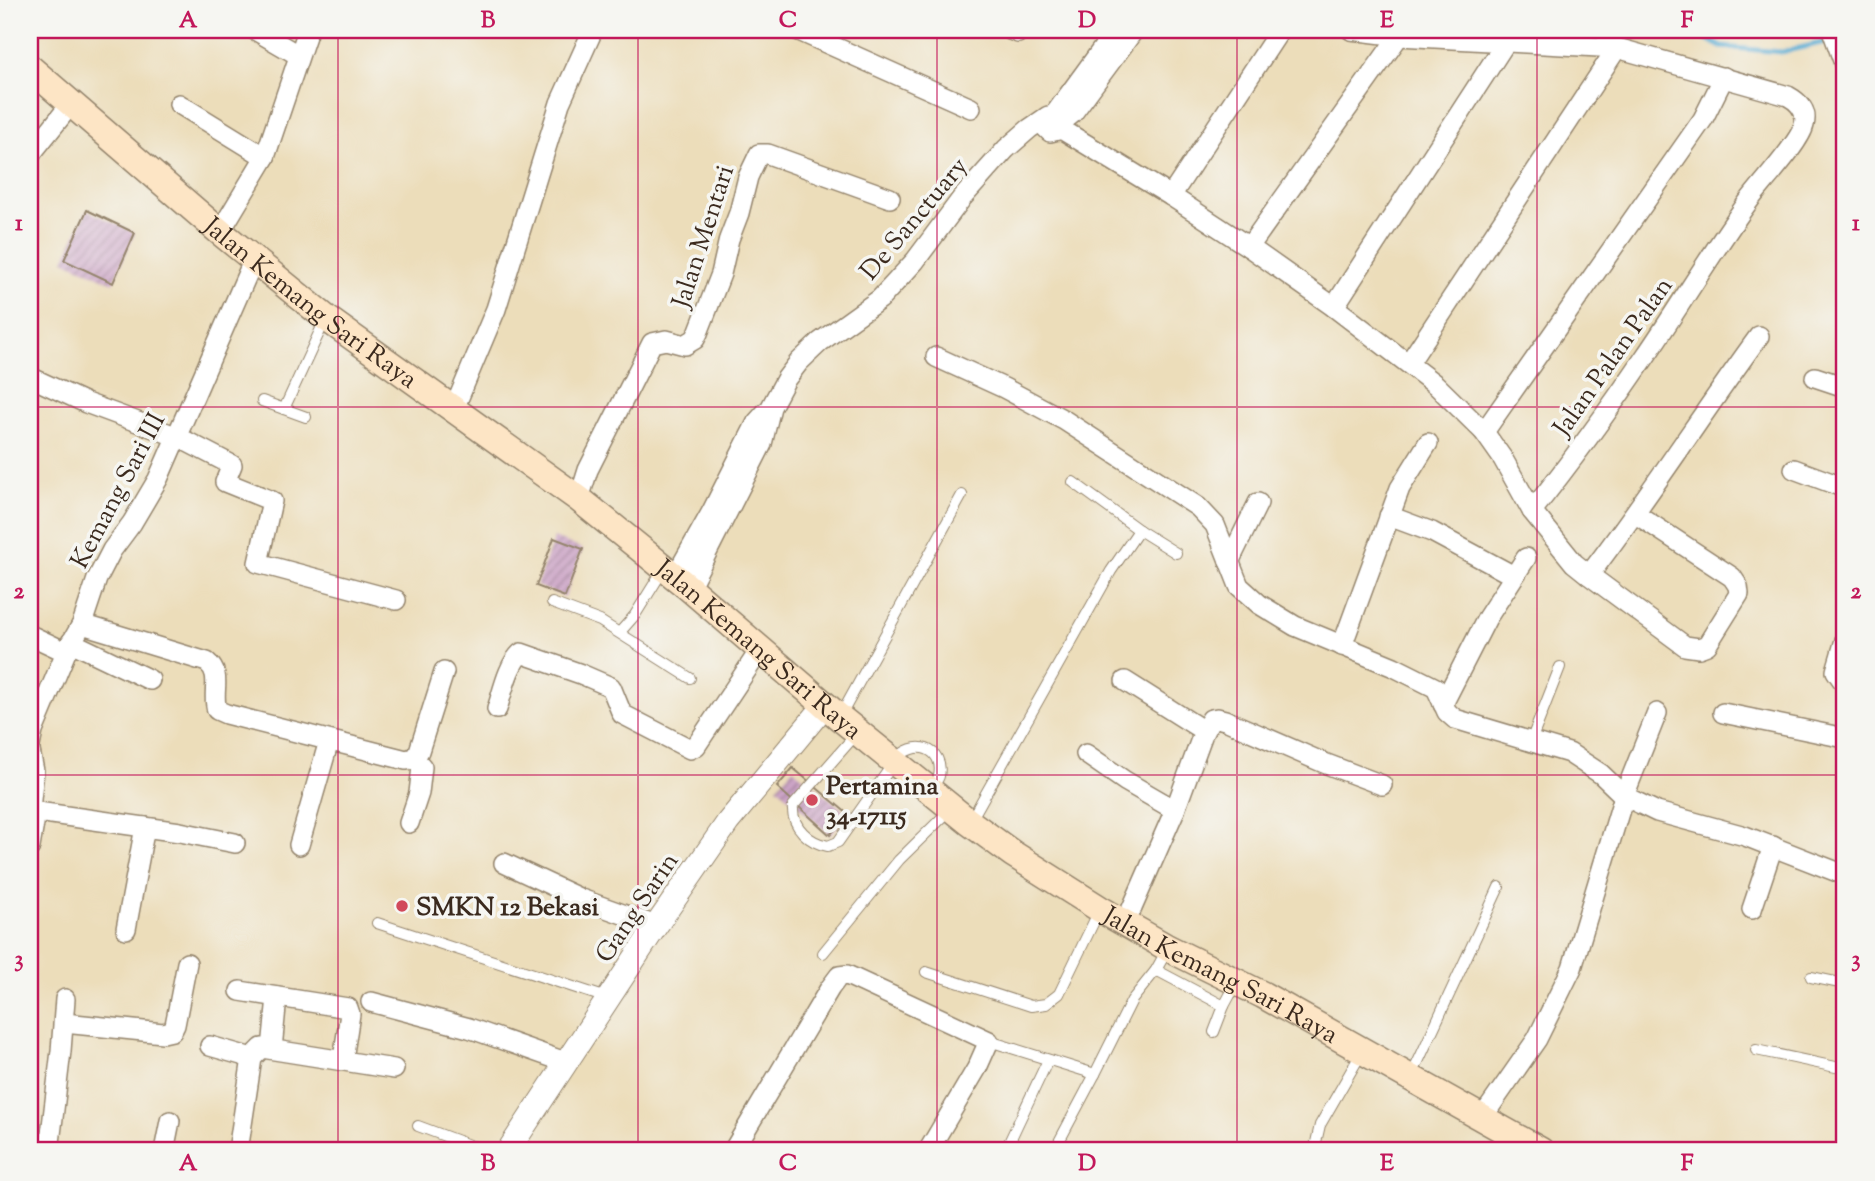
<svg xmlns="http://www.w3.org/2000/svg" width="1875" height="1181" font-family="'Sorts Mill Goudy',serif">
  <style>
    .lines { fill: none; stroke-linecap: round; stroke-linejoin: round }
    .stream { stroke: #53a9d0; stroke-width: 5 }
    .building { fill: url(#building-hatch) }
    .service-casing { stroke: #94846c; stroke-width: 12 }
    .minor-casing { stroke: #94846c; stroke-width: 22 }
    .tertiary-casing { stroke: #94846c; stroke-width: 25 }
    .secondary-casing { stroke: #94846c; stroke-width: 29 }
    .service { stroke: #fff; stroke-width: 10 }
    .minor { stroke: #fff; stroke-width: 19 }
    .tertiary { stroke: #fff; stroke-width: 23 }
    .secondary { stroke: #fde5c5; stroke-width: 26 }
    .grid { fill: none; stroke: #c2185b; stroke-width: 2; stroke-opacity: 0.55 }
    .poi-dot { fill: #d1495b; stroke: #f6f6f2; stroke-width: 2.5 }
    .labels { text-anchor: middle; stroke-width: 7; stroke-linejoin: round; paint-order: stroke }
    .street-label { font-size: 26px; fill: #3b2a1e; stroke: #f6f6f2 }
    .poi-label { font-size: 26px; font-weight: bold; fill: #3b2a1e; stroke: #f6f6f2; text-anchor: start }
    .neatline { fill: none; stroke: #c2185b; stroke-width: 2.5 }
    .grid-label { font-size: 23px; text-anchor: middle; font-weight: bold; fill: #c2185b }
  </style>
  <defs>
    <pattern id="building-hatch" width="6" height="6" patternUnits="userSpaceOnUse" patternTransform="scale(1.75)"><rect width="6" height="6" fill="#cca4c6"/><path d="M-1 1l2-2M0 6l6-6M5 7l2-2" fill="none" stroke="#a786a0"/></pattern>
  </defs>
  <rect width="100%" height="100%" fill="#f6f6f2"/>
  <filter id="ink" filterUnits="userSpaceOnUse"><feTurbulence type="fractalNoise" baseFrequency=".0143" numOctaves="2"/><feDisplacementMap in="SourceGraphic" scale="14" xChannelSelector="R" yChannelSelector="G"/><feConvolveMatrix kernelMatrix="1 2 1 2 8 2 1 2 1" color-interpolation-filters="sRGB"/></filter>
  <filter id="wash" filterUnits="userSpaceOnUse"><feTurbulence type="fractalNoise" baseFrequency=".00686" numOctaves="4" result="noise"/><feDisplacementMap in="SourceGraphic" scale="28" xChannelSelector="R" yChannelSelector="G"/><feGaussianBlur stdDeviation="1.57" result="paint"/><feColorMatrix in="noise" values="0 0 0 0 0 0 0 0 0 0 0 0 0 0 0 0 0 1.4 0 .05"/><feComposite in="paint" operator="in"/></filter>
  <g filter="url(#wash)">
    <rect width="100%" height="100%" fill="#ecddba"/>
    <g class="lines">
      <polyline class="stream" points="1691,30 1721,47 1782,52 1830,41"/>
    </g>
    <g id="blocks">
      <g class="building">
        <polygon points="87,210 135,233 113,283 64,260"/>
        <polygon points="554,538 583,549 565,597 536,586"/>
        <polygon points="793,768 848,814 830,835 777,787"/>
      </g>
    </g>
  </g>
  <g filter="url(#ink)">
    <use href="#blocks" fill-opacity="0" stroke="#94846c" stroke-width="2"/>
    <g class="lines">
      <g class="service-casing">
        <g id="service">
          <polyline points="262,401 306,417"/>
          <polyline points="284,409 325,320"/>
          <polyline points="1073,482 1139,530 1176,553"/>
          <polyline points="552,603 600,621 690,678"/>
          <polyline points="620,632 635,615 663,570"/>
          <polyline points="841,715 962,495"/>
          <path d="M858,732L793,806C791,827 810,843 828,846L838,842L895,761C914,737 945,748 939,776C938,780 933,786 931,791"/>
          <polyline points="1531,741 1560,667"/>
          <polyline points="971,820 1111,571 1139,530"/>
          <polyline points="377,923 607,998"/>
          <polyline points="823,953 899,860 950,810"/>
          <polyline points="1156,970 1224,1006 1237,982"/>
          <polyline points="926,972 1031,1006 1046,1004 1059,994 1099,911"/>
          <polyline points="1811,977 1845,984"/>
          <polyline points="1214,1032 1224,1006"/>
          <polyline points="989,1041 1095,1074 1132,1000 1156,970 1167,950"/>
          <polyline points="1756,1050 1845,1069"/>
          <polyline points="1411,1077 1499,887"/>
          <polyline points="418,1126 485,1151"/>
          <polyline points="1005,1151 1048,1060"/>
          <polyline points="1054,1151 1095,1074"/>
          <polyline points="1314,1151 1320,1125 1362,1052"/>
        </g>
      </g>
      <g class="minor-casing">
        <g id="minor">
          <polyline points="255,30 298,55"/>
          <polyline points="797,30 971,108"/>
          <polyline points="1010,30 1018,33"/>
          <path d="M1351,30L1399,36L1617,48L1788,96C1799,102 1808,111 1804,125C1800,143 1761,184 1748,202C1712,252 1680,306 1645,357C1609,410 1572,461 1532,511"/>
          <polyline points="1832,30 1845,66"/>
          <polyline points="179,104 265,157"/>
          <polyline points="1054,115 1116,30"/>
          <polyline points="1061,123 1072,114 1134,30"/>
          <path d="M1061,125L1066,132L1171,196L1249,247L1334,307L1436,385L1484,432L1503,459L1532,511L1574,563L1589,575C1649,497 1701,415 1759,336"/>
          <polyline points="30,155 71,104"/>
          <polyline points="1171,196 1280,30"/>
          <polyline points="220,232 265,157 308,30"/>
          <polyline points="1249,247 1399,36"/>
          <polyline points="1334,307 1506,42"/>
          <polyline points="936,357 1004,388 1064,420 1198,507 1215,525 1239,586 1259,604 1295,626 1394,667 1436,688 1447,712 1455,719 1569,753 1601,774 1624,796 1657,812 1745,836 1845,875"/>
          <polyline points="1409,363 1617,48"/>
          <polyline points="30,377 86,403 178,437 232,465 225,482 272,501 258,563 396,600"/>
          <polyline points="1815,377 1845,387"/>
          <polyline points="454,409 496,309 560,103 593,30"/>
          <polyline points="1484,432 1703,119 1724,77"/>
          <polyline points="1794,469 1845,488"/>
          <polyline points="579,499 588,470 652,343 666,340 685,345 695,339 698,333 721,274 729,239 739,213 748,177 759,154 768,154 890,198"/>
          <polyline points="1389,516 1432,532 1514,576"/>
          <polyline points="1229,562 1258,503"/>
          <polyline points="1589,575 1685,646 1699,648 1707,645 1739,594 1738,586 1732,577 1636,514"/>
          <polyline points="675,577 711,513 757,422 766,412"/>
          <polyline points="689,588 762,444 771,407 786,379 799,362 820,342 880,299 915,261 962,198 1006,149 1029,129 1048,116 1054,115 1059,118 1061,125 1058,130 1050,132 1045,127 1044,120"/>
          <path d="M82,624L207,662C223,675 211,692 217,710L226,714L406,760L414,758L419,751L444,672"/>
          <polyline points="30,635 66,652"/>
          <polyline points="1845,640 1836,671 1845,684"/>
          <polyline points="71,642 150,680"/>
          <polyline points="1342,646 1400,488 1428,443"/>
          <polyline points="1125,681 1204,731"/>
          <polyline points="1443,704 1487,618 1526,558"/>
          <path d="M497,709C503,691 508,665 521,653L581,674L611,687L622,714L690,749L696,746L760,650"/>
          <polyline points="1723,713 1845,738"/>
          <polyline points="30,746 33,731 66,652 82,624 97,579 112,550 132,523 158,479 254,259"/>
          <polyline points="30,751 34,771 30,809"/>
          <polyline points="1086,754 1125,781 1175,810"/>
          <polyline points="30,811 180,832 235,843"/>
          <polyline points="409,823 419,793 422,767 414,758"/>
          <polyline points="299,845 329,741"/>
          <polyline points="30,847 36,812"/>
          <polyline points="504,863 581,899 656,926"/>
          <polyline points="1752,909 1773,846"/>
          <polyline points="1125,924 1175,810 1204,731 1211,719 1217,718 1225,720 1324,763 1382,785"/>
          <polyline points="126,929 145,827"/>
          <polyline points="240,991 348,1008 350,1014 343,1059"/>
          <polyline points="371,1002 469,1028 565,1062"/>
          <polyline points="64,1023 163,1033 172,1031 175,1025 187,963"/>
          <polyline points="210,1046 252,1058"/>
          <polyline points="272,1049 277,997"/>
          <polyline points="1482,1118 1537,1039 1572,968 1624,796 1657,713"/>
          <polyline points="30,1145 49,1149"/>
          <polyline points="49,1151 61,1051 65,999"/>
          <polyline points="164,1151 170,1121"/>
          <polyline points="238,1151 252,1058 262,1048 394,1069"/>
          <polyline points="733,1151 830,988 839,976 847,975 989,1041 977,1068 928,1151"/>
        </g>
      </g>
      <g class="tertiary-casing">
        <polyline id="tertiary" points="508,1151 656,926 728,822 825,705"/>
      </g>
      <g class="secondary-casing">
        <g id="secondary">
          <path id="s1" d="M30,68L220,232L326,318L579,499L689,588L839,717L969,822L1013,854L1100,909L1168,948L1263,995L1541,1151"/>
        </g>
      </g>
      <use href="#service" class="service"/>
      <use href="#minor" class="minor"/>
      <use href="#tertiary" class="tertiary"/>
      <use href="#secondary" class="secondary"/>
    </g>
  </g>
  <path class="grid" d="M338,30V1151M638,30V1151M937,30V1151M1237,30V1151M1537,30V1151M30,407H1845M30,775H1845"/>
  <g class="poi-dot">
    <circle cx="812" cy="800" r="7"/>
    <circle cx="402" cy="906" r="7"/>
  </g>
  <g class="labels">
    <g class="street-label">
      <text transform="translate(913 218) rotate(-50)" y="9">De Sanctuary</text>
      <text transform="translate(702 236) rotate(-72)" y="9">Jalan Mentari</text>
      <text dy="9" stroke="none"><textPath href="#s1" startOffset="366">Jalan Kemang Sari Raya</textPath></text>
      <text transform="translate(1612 356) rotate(-55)" y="9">Jalan Palan Palan</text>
      <text transform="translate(117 490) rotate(-62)" y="9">Kemang Sari III</text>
      <text dy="9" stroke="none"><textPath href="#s1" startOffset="933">Jalan Kemang Sari Raya</textPath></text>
      <text transform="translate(636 907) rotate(-56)" y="9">Gang Sarin</text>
      <text dy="9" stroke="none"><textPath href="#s1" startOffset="1500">Jalan Kemang Sari Raya</textPath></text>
    </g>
    <g class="poi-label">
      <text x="826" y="794">Pertamina<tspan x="826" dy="30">34-17115</tspan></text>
      <text x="416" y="915">SMKN 12 Bekasi</text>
    </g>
  </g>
  <rect width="1875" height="1181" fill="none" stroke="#f6f6f2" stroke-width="77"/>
  <rect x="38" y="38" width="1798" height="1104" class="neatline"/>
  <g class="grid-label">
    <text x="188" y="27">A</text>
    <text x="488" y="27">B</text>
    <text x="788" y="27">C</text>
    <text x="1087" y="27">D</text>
    <text x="1387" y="27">E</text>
    <text x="1687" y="27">F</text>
    <text x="19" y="230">1</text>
    <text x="1856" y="230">1</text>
    <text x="19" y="598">2</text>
    <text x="1856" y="598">2</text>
    <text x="19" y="966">3</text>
    <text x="1856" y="966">3</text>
    <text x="188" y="1170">A</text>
    <text x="488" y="1170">B</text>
    <text x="788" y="1170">C</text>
    <text x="1087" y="1170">D</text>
    <text x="1387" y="1170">E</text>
    <text x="1687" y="1170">F</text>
  </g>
</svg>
